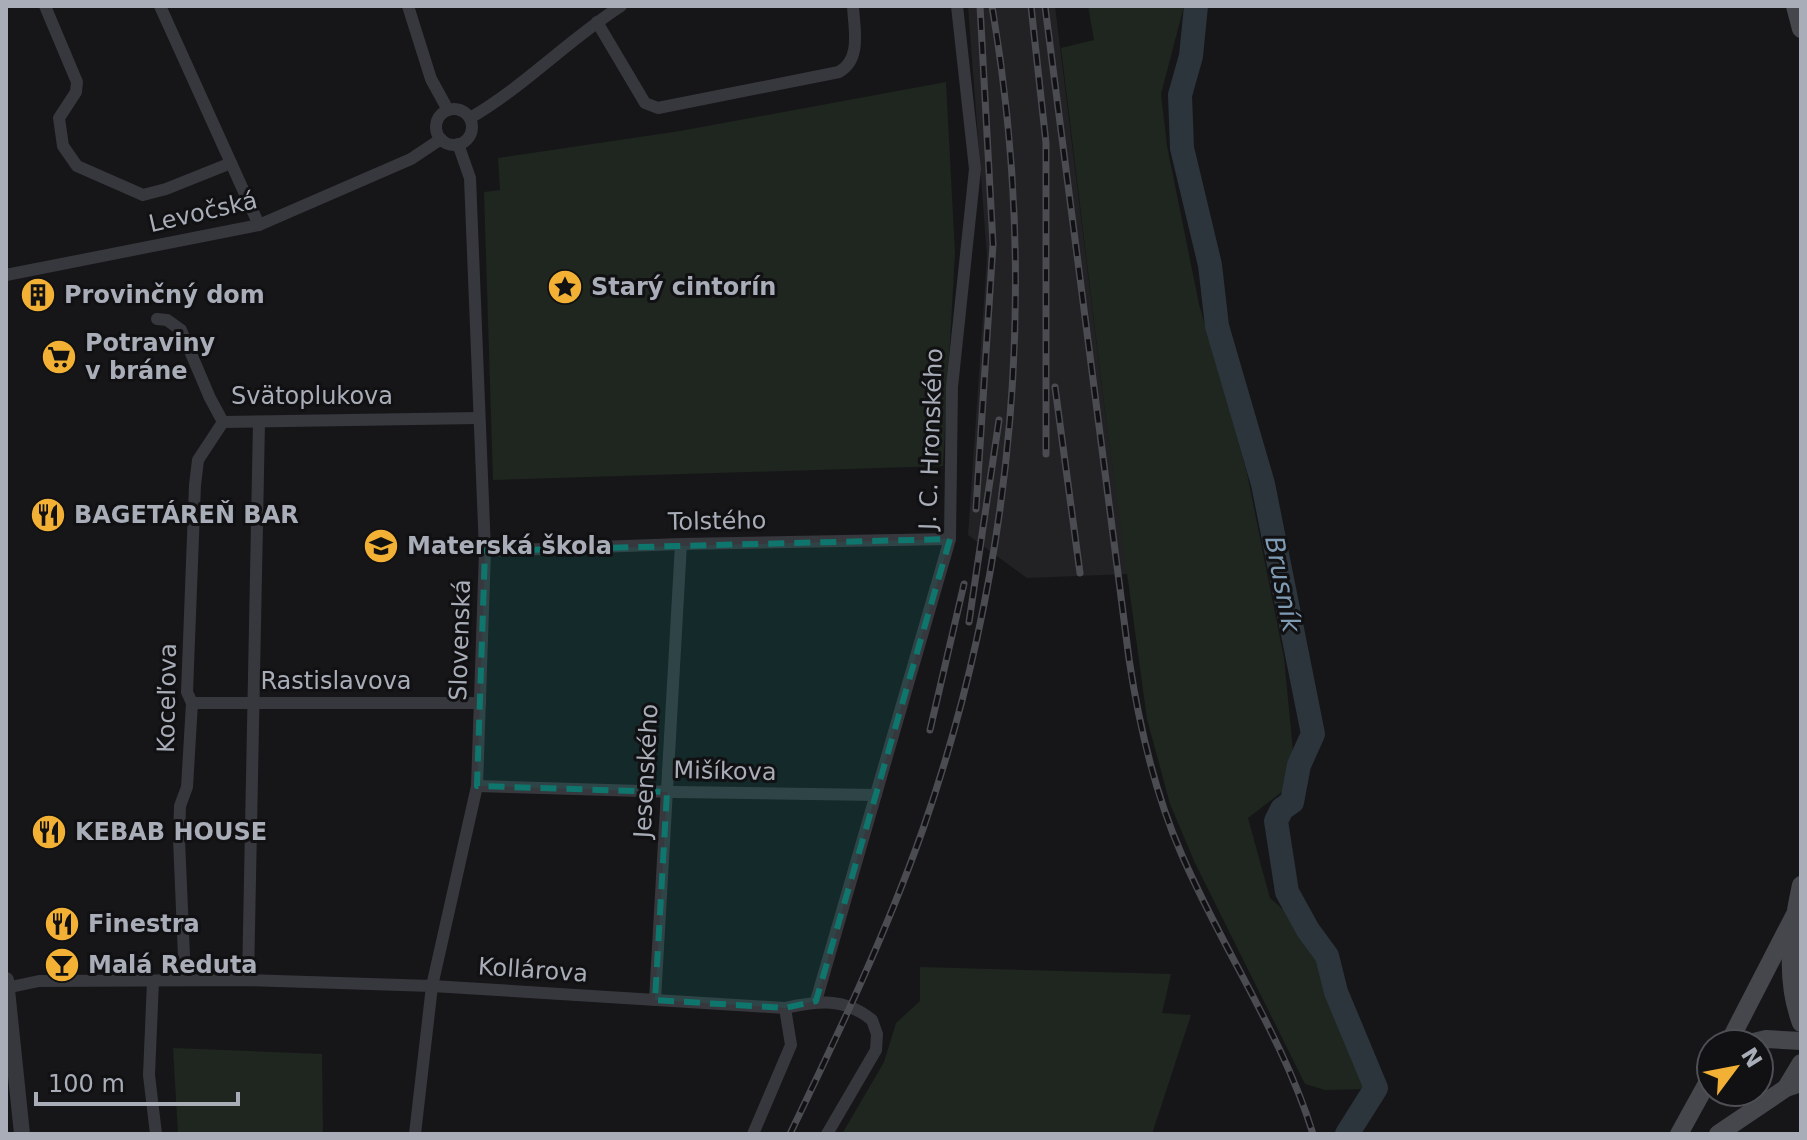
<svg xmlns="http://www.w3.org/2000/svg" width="1807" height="1140" font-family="'DejaVu Sans',sans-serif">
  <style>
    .built { fill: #222225 }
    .green { fill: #1e261f }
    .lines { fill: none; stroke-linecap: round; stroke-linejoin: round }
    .river { stroke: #2c353c; stroke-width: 24 }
    .minor { stroke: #37383d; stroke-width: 12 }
    .tertiary { stroke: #37383d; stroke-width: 16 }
    .secondary { stroke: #45474d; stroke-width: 18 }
    .rail-casing { stroke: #4a4c52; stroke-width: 7 }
    .rail { stroke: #111113; stroke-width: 4; stroke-dasharray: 12; stroke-linecap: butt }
    .marked { fill: #0f766e; fill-opacity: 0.2; stroke: #0f766e; stroke-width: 6; stroke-dasharray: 16 10; stroke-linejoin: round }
    .labels { text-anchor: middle; stroke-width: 6; stroke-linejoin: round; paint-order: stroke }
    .street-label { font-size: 24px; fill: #a8adb8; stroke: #111113 }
    .poi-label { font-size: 24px; font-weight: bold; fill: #a8adb8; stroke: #111113; text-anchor: start }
    .water-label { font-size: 26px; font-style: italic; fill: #7f9bb3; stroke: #111113 }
  </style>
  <rect width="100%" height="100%" fill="#161618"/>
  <polygon class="built" points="968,6 1055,6 1105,412 1128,574 1027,578 968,535 987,257"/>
  <g class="green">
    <polygon points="1088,6 1184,6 1161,94 1167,146 1199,304 1247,473 1284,658 1296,781 1248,818 1270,898 1314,937 1335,974 1369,1089 1325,1090 1305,1084 1195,863 1170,804 1147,719 1105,412 1061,48 1094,40"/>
    <polygon points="946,82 955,253 943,466 493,480 484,192 500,190 498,158 680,131"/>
    <polygon points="920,967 1171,974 1162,1013 1191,1015 1152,1134 842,1134 884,1062 896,1023 920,1001"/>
    <polygon points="173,1048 322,1054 323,1134 178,1134"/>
  </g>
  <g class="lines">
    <polyline class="river" points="1196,6 1191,56 1180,95 1182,148 1210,265 1217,326 1263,484 1313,734 1299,765 1292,802 1282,809 1276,821 1287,892 1308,930 1327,956 1336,992 1376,1088 1347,1134"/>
    <g class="minor">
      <polyline points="45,6 77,82 76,92 59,118 63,146 77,166 143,195 166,189 231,163"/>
      <polyline points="160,6 259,225"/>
      <polyline points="408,6 431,79 448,110"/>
      <path d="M597,22L645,103L658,108L839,72C862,59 854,29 853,6"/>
      <circle cx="454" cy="127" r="18"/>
      <path d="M470,118C525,86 568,40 621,6"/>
      <polyline points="6,275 259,225 411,159 441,139"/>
      <polyline points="157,319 167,320 181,330 210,398 223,422 479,418"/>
      <polyline points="485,551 681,544 950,539"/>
      <polyline points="192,703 480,703"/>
      <polyline points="477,786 675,792 876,795"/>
      <polyline points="185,980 179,839 180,806 187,787 192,703 187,692 195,485 198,460 223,422"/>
      <polyline points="248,980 259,422"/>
      <polyline points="153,981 149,1075 156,1134"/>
      <path d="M6,988L39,981L248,980L432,986L785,1008C818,1001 844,997 872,1020L877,1034L876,1050L827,1134"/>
      <polyline points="655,1000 681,544"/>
      <polyline points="816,1001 950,539 952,387 975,169 957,6"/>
      <polyline points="415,1134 432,986 477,786 485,551 470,178 458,144"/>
      <polyline points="753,1134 791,1045 785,1008"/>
    </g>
    <polyline class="tertiary" points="6,980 22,1134"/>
    <g class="secondary">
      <polyline points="1795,6 1801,29"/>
      <path d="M1801,885C1791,931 1784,978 1801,1023"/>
      <polyline points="1728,1044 1794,916"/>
      <polyline points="1745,1044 1766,1039 1801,1041"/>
      <polyline points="1786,1088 1801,1063"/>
      <polyline points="1679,1134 1711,1076"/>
      <polyline points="1718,1134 1786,1088 1801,1083"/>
    </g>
    <g class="rail-casing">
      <g id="rail">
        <polyline points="1031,6 1046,143 1046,454"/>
        <path d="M1045,6L1129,659C1139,725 1154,791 1181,853C1222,949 1282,1034 1313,1134"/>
        <polyline points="1055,387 1080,573"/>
        <polyline points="976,509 993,244 980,6"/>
        <polyline points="969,622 999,420"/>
        <polyline points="930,730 964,584"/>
        <path d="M790,1134C838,1034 886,934 923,829C1015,565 1039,282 992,6"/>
      </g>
    </g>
    <use href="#rail" class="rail"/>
  </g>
  <path class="marked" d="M950,539L816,1001L785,1008L655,1000L667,792L477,786L485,551Z"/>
  <defs>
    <g id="sight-disc" transform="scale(1.8)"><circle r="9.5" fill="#f2b134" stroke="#111113"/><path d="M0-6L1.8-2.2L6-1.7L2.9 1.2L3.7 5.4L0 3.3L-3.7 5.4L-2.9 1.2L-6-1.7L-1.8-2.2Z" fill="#111"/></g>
    <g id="building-disc" transform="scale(1.8)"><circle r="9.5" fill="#f2b134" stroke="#111113"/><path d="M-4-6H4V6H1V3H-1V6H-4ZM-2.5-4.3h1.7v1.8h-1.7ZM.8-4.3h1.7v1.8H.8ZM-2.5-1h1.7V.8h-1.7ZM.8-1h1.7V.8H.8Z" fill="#111"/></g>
    <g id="supermarket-disc" transform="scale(1.8)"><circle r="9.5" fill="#f2b134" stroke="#111113"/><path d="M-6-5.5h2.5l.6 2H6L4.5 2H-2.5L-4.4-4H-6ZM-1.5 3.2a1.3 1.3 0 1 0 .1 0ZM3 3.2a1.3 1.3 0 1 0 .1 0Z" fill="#111"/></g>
    <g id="restaurant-disc" transform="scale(1.8)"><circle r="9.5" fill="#f2b134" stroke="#111113"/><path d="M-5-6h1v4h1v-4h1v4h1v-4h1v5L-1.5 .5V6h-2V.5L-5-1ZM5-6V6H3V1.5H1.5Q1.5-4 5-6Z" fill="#111"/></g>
    <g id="school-disc" transform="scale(1.8)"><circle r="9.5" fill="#f2b134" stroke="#111113"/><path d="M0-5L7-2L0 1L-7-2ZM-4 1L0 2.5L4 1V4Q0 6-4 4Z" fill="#111"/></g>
    <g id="bar-disc" transform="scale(1.8)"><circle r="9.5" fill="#f2b134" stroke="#111113"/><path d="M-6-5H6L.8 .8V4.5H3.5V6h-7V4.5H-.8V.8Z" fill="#111"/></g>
  </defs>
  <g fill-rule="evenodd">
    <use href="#sight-disc" x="565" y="287"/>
    <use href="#building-disc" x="38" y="295"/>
    <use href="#supermarket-disc" x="59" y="357"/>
    <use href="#restaurant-disc" x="48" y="515"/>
    <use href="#school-disc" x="381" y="546"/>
    <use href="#restaurant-disc" x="49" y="832"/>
    <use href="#restaurant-disc" x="62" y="924"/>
    <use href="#bar-disc" x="62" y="965"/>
  </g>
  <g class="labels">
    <g class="street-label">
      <text transform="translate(203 212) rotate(-13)" y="8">Levočská</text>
      <text x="312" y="404">Svätoplukova</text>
      <text transform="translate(931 439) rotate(-88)" y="8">J. C. Hronského</text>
      <text transform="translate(717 521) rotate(-1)" y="8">Tolstého</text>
      <text transform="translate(460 640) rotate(-88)" y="8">Slovenská</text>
      <text x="336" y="689">Rastislavova</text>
      <text transform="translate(167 698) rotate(-89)" y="8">Koceľova</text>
      <text transform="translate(646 771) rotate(-87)" y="8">Jesenského</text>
      <text transform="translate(725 771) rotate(1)" y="8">Mišíkova</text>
      <text transform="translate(533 970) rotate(4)" y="8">Kollárova</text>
    </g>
    <g class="poi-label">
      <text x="591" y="295">Starý cintorín</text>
      <text x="64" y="303">Provinčný dom</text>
      <text x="85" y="351">Potraviny<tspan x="85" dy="28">v bráne</tspan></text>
      <text x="74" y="523">BAGETÁREŇ BAR</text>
      <text x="407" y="554">Materská škola</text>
      <text x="75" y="840">KEBAB HOUSE</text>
      <text x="88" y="932">Finestra</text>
      <text x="88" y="973">Malá Reduta</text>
    </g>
    <g class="water-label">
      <text transform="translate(1283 584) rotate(79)" y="9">Brusník</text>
    </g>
  </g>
  <rect width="1807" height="1140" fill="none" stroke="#a8adb8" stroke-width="16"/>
  <g transform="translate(1735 1068) rotate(58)"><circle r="38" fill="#111113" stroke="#4d4f55" stroke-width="2"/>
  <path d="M0-6L14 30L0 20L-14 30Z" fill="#f2b134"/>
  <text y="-12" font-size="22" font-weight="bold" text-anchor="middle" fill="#a8adb8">N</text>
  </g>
  <path d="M36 1092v12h202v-12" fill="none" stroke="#a8adb8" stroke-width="4"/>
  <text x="48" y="1092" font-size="24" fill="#a8adb8" stroke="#111113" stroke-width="6" paint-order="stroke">100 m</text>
</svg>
